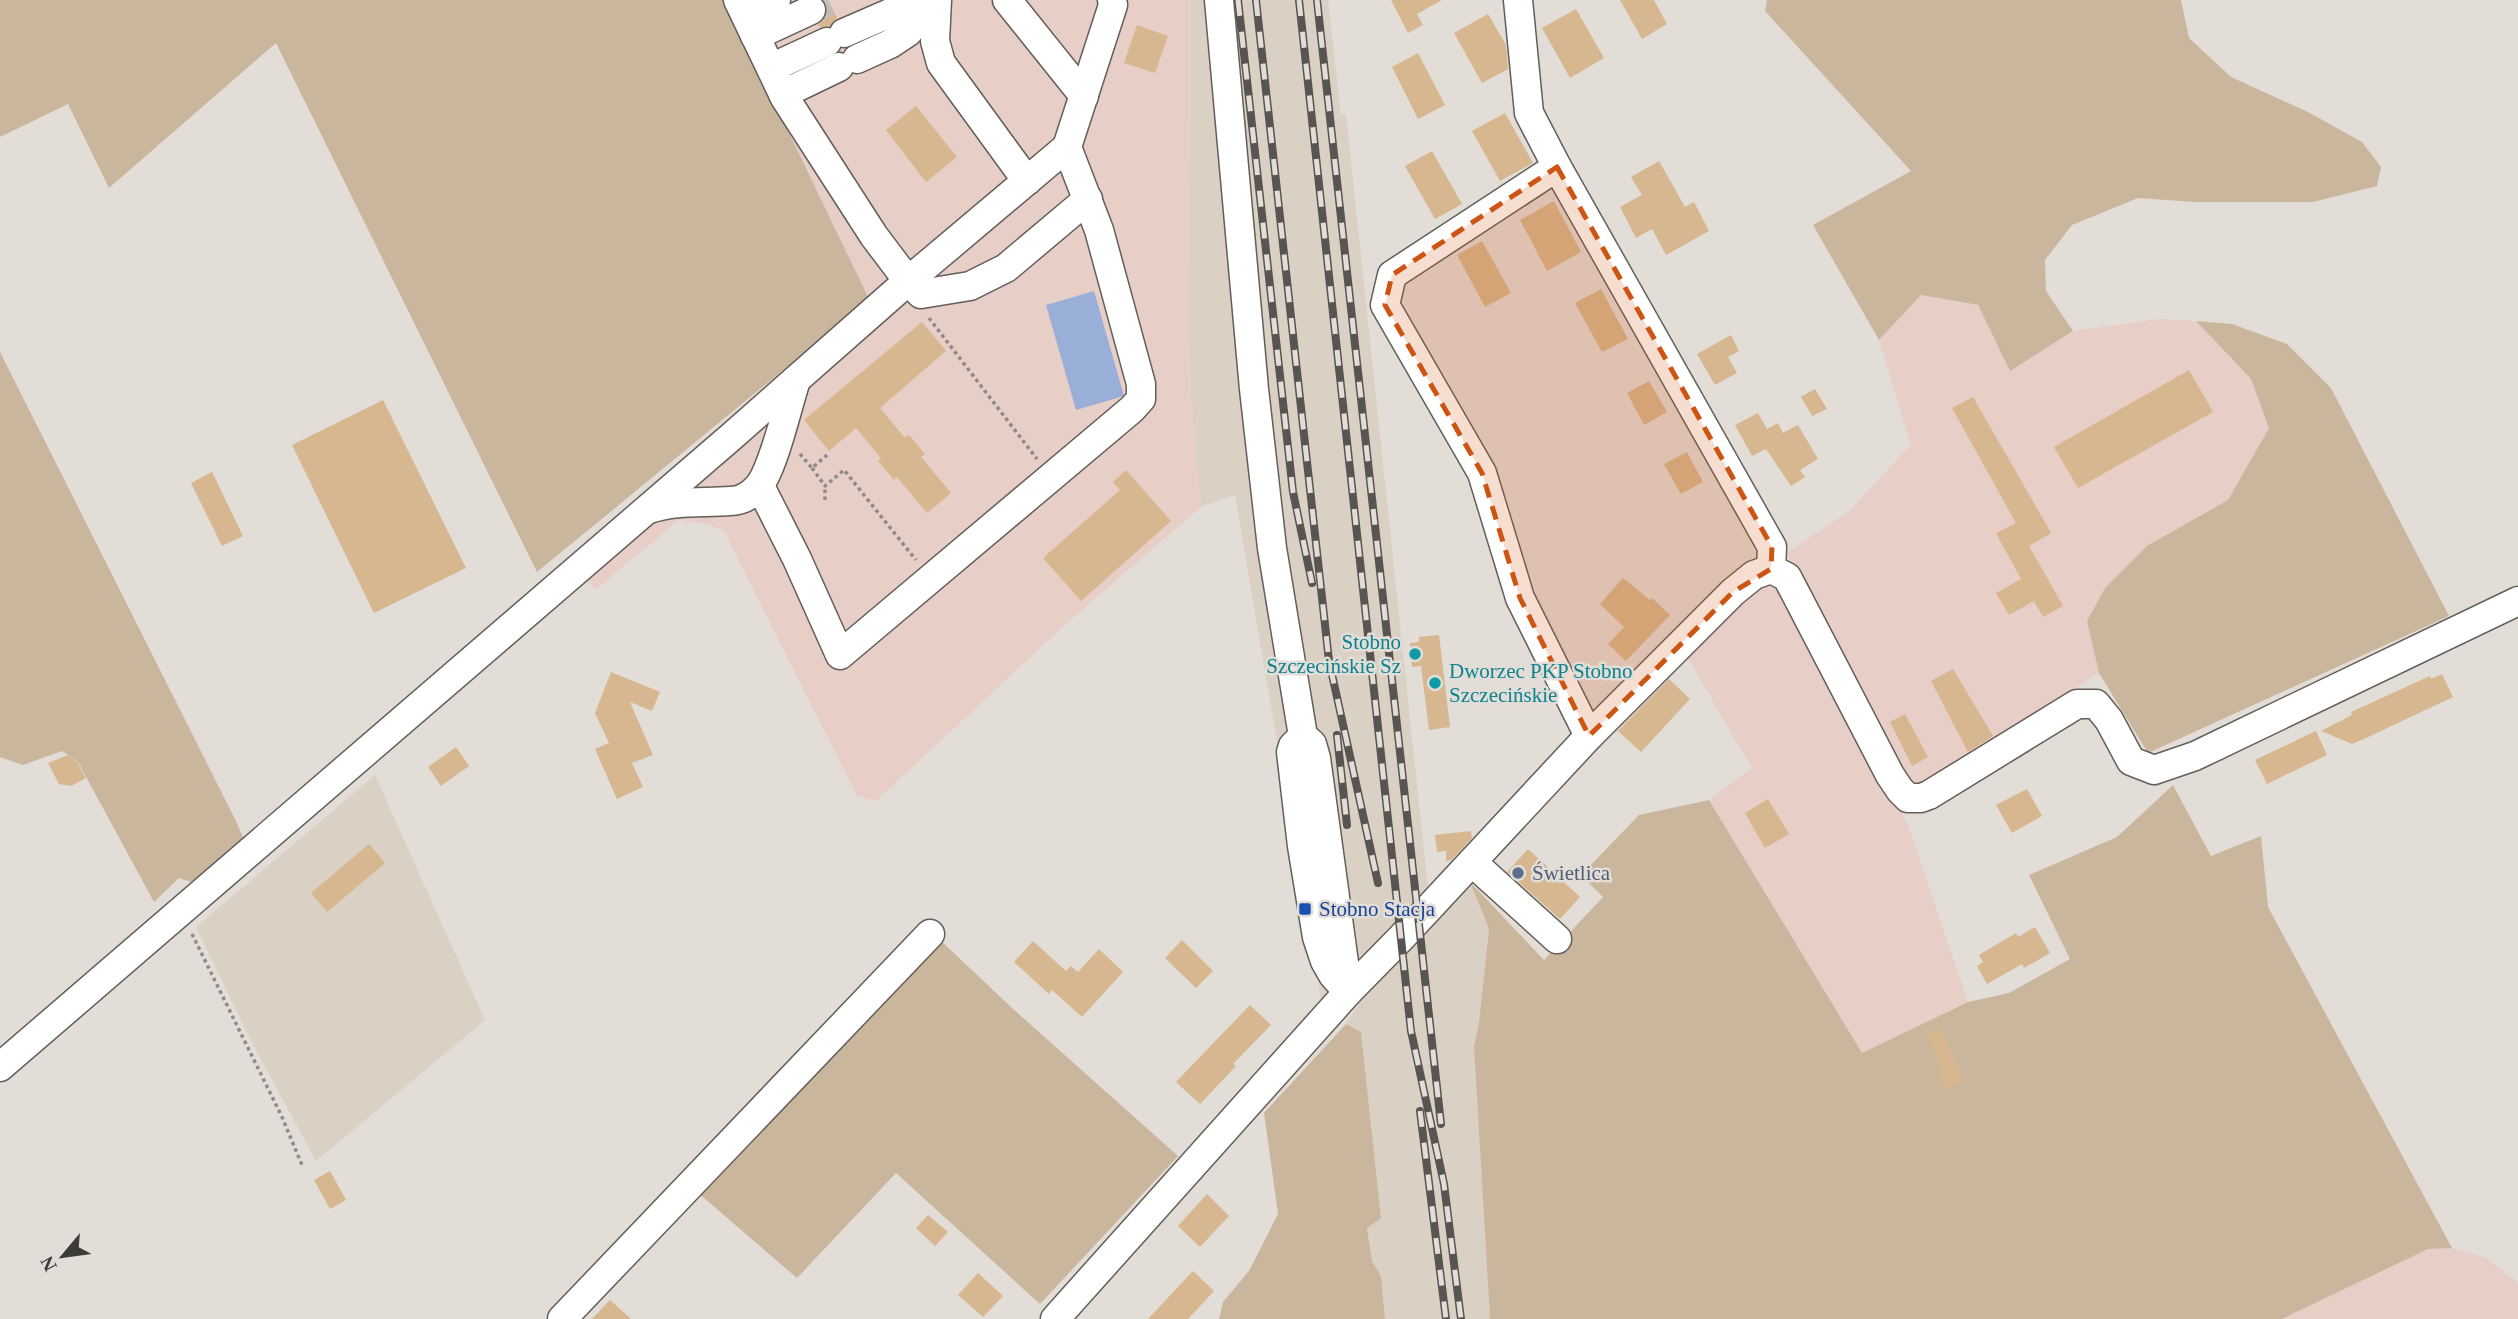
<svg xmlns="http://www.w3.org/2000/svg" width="2518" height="1319" font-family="Georgia,serif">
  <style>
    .built { fill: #dbd0c4 }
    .industrial { fill: #e7cec7 }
    .green { fill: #cab69d }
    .water { fill: #99afd8 }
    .building { fill: #d6b78f }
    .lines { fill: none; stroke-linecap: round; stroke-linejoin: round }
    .minor-tunnel { stroke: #c2bdb7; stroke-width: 28; stroke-dasharray: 28 14; stroke-linecap: butt }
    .minor-casing { stroke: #635e59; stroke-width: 31 }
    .path { stroke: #8e8a85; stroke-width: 3.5; stroke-dasharray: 3.5 3.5; stroke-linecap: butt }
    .minor { stroke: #fff; stroke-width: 28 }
    .rail-casing { stroke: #575451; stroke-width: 8 }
    .rail { stroke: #e3ddd7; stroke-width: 5; stroke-dasharray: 16; stroke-linecap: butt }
    .marked { fill: #ce5413; fill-opacity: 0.2; stroke: #ce5413; stroke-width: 5; stroke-dasharray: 14 9; stroke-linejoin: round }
    .culture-dot { fill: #0f9aa8; stroke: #e3ddd7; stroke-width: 2.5 }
    .service-dot { fill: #5c6f8a; stroke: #e3ddd7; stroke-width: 2.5 }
    .transit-dot { fill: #1a4fb4; stroke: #e3ddd7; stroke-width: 2.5 }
    .labels { text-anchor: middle; stroke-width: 5; stroke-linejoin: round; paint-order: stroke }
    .culture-label { font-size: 21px; fill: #0d838f; stroke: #e3ddd7; text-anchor: end }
    .service-label { font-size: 21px; fill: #4e5e75; stroke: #e3ddd7; text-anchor: start }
    .transit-label { font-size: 21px; fill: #164399; stroke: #e3ddd7; text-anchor: start }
  </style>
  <rect width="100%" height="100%" fill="#e3ddd7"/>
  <g class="built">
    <polygon points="1191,0 1328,0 1341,114 1346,114 1429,898 1323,1011 1235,495 1201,507 1191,398 1189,328"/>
    <polygon points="375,775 485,1020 316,1161 251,1041 196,927"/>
    <polygon points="1470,882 1489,929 1479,1022 1474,1047 1490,1319 1385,1319 1381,1276 1372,1261 1367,1227 1381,1218 1361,1032 1346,1024 1375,980"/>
  </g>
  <g class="industrial">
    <polygon points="725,0 1191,0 1189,328 1191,398 1201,507 1066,624 876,801 857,796 724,531 706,524 679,520 595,590 571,562 868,298"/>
    <polygon points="1921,295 1978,306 2010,370 2073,331 2159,319 2196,321 2251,379 2269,428 2228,500 2147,546 2087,621 2099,673 1922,788 1902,781 1786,553 1848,512 1911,445 1879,340"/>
    <polygon points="1759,585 1783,585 1908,825 1968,1002 1862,1053 1709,800 1752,768 1684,652"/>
    <polygon points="2452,1248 2486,1258 2518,1283 2518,1319 2282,1319 2428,1249"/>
  </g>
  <g class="green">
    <polygon points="0,0 725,0 868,297 865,303 537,572 276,43 109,188 68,104 0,137"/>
    <polygon points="1767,0 2181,0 2189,38 2231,77 2308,112 2362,142 2381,167 2377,186 2313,202 2194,202 2138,198 2072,225 2045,260 2046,291 2073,331 2010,371 1978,305 1921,295 1879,340 1813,225 1911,171 1765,11"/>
    <polygon points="2196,321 2232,324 2287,344 2331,388 2449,616 2148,753 2099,673 2087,621 2105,588 2147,546 2228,500 2269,428 2251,379"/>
    <polygon points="0,352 236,821 245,842 194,883 179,878 154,902 78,762 62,751 23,765 0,757"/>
    <polygon points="2173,785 2211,856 2261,836 2268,907 2452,1248 2428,1249 2282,1319 1490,1319 1474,1047 1479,1022 1489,929 1470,882 1544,960 1603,897 1581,875 1639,815 1709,800 1862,1053 1968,1002 2009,993 2070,959 2029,875 2117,837"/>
    <polygon points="939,939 1012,1008 1178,1156 1040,1304 896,1173 797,1278 697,1192"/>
    <polygon points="1346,1024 1361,1032 1381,1218 1367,1228 1372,1261 1381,1276 1385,1319 1219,1319 1223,1302 1249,1271 1278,1214 1264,1113"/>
  </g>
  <polygon class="water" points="1094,291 1124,396 1076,410 1046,305"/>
  <g class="building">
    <polygon points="824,0 828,0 837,18 830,26 820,27 818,25 824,20 827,12"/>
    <polygon points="1391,0 1442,0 1417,14 1423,25 1408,33"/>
    <polygon points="1620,0 1654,0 1667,24 1642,39"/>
    <polygon points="1576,9 1604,58 1570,78 1542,28"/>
    <polygon points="1488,14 1506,45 1508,69 1482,83 1454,33"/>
    <polygon points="1137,25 1168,36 1155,73 1124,63"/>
    <polygon points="1418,53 1445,105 1418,119 1392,67"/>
    <polygon points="916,106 957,157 926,182 886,130"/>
    <polygon points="1505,113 1533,163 1500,181 1472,131"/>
    <polygon points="1432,151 1462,204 1435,219 1405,166"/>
    <polygon points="1659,161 1685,207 1694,202 1709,231 1666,255 1652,229 1636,238 1620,207 1642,195 1631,177"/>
    <polygon points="1554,201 1581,252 1547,271 1520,220"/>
    <polygon points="1482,241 1511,293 1485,307 1457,255"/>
    <polygon points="1601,289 1628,339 1602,352 1575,303"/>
    <polygon points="922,322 946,351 880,408 905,438 909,435 925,454 921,457 951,493 927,513 897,477 894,480 878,461 881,458 856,428 829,451 804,420"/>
    <polygon points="1731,335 1739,351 1728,357 1737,373 1715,385 1697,354"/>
    <polygon points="2189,370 2213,412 2078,488 2054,447"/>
    <polygon points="1649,381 1667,412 1644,425 1627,393"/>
    <polygon points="1815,389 1827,409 1812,416 1801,397"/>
    <polygon points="1973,397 2051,533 2029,546 2063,606 2043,617 2034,601 2009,615 1996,593 2021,579 1996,533 2016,523 1952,408"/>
    <polygon points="383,400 466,568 374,613 292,445"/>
    <polygon points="1758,413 1767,429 1778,423 1783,433 1798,425 1818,459 1800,470 1805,477 1791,486 1766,449 1752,456 1735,425"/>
    <polygon points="1687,452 1703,482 1681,494 1664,464"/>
    <polygon points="1126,470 1171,521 1081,601 1043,558 1120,490 1113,482"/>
    <polygon points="212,472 243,536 222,546 191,483"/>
    <polygon points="1623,578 1650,600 1652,598 1670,615 1626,661 1608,644 1624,627 1600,604"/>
    <polygon points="1439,635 1450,727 1429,730 1421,666 1412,667 1410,643 1419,642 1419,637"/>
    <polygon points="1953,669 1993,736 1968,752 1931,681"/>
    <polygon points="611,672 660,692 652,711 630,702 653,755 632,763 643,787 617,799 595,749 609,743 595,713"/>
    <polygon points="2442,674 2453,697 2364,739 2352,744 2321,731 2352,715 2351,712 2430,676 2431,679"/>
    <polygon points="1669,679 1690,699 1641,752 1618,731"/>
    <polygon points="1905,714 1928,757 1912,766 1890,722"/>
    <polygon points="2316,731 2327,755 2267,784 2255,760"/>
    <polygon points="456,747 469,766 441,786 428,767"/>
    <polygon points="68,755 77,762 86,778 71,786 59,784 48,763"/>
    <polygon points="2027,789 2042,816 2012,833 1996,805"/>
    <polygon points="1768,799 1789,834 1765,848 1745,813"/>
    <polygon points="1471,831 1472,838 1451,860 1446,861 1446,851 1437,852 1435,835"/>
    <polygon points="369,844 385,863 327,912 311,893"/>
    <polygon points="1528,849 1580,897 1560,919 1507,872"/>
    <polygon points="2035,927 2050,953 2024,968 2022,964 1987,984 1977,966 1983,962 1979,955 2016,933 2018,937"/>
    <polygon points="1182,940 1213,971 1196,988 1165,958"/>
    <polygon points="1033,941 1066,971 1071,966 1078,972 1099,949 1123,972 1082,1017 1052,990 1049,994 1014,962"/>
    <polygon points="1250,1005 1271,1025 1233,1064 1236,1066 1200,1104 1176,1082"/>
    <polygon points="1940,1027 1964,1080 1945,1089 1936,1070 1941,1068 1926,1034"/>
    <polygon points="330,1171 346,1200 330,1209 314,1180"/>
    <polygon points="1207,1194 1229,1216 1200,1247 1178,1226"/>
    <polygon points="928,1215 948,1232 935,1246 916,1228"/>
    <polygon points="1193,1271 1214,1291 1188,1319 1148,1319"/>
    <polygon points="978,1273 1003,1296 983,1317 958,1295"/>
    <polygon points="610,1300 631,1319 592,1319"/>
  </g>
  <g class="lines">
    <polyline class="minor-tunnel" points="811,10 829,2"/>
    <g class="minor-casing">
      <g id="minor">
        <polyline points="738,0 785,98 874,236 908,281 1067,147"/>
        <polyline points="937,0 935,41 941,63 1027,181"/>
        <polyline points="1007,0 1084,96"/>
        <polyline points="1219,0 1254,389 1272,548 1303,736"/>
        <polyline points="1518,0 1529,113 1557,167 1772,547 1771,569"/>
        <polyline points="745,14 776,0"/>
        <polyline points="844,33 920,0"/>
        <polyline points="755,36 811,10"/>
        <polyline points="857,59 890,44 908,32 932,0"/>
        <polyline points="771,68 827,42"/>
        <polyline points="783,94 839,67"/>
        <polyline points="1557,167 1392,275 1385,305 1482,473 1520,598 1589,736"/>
        <polyline points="760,486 797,559 840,655 1132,409 1141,399 1141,384 1099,230 1067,147 1113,5 1112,0"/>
        <path d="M649,509C675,500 703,503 730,501C741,501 751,495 758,487C773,471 788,404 796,380"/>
        <polygon points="1303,736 1312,744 1316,758 1348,992 1333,975 1325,961 1317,937 1302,846 1291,752 1293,746"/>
        <polyline points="1472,862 1557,939"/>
        <polyline points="0,1067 731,437 908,281 921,294 970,286 1006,268 1088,199"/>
        <polyline points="562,1319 930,934"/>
        <polyline points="1055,1319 1348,992 1401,938 1589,736 1733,592 1754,575 1771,569 1787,577 1890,775 1900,790 1908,798 1921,798 1929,795 2077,704 2096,704 2109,720 2131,761 2154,770 2195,756 2518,601"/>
      </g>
    </g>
    <g class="path">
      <polyline points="929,318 1037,459"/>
      <polyline points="800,454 812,468 827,455"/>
      <polyline points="812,468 825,486 844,470 916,560"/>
      <polyline points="825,500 825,486"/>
      <polyline points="192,934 282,1117 302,1165"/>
    </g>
    <use href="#minor" class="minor"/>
    <g class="rail-casing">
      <g id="rail">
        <polyline points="1238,0 1293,492 1312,583"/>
        <polyline points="1256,0 1329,661 1378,883"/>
        <polyline points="1299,0 1411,1031 1444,1184 1461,1319"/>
        <polyline points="1317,0 1441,1124"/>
        <polyline points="1337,735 1347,825"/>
        <polyline points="1420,1111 1446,1319"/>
      </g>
    </g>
    <use href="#rail" class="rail"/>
  </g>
  <path class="marked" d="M1557,167L1772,547L1771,569L1733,592L1589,736L1520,598L1482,473L1385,305L1392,275Z"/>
  <g class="culture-dot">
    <circle cx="1415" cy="654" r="7"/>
    <circle cx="1435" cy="683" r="7"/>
  </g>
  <circle class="service-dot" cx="1518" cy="873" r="7"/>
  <rect class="transit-dot" x="1298" y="902" width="14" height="14" rx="3.5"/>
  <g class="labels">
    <g class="culture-label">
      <text x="1401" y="649">Stobno<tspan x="1401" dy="24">Szczecińskie Sz</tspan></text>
      <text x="1449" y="678" text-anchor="start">Dworzec PKP Stobno<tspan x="1449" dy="24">Szczecińskie</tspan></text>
    </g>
    <g class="service-label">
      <text x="1532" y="880">Świetlica</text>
    </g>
    <g class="transit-label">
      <text x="1319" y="916">Stobno Stacja</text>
    </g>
  </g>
  <g transform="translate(63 1256) rotate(241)" stroke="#e3ddd7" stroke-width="5" paint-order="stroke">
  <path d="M0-5L12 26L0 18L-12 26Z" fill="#3d3b38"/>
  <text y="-10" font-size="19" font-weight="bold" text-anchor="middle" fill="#3d3b38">N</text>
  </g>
</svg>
